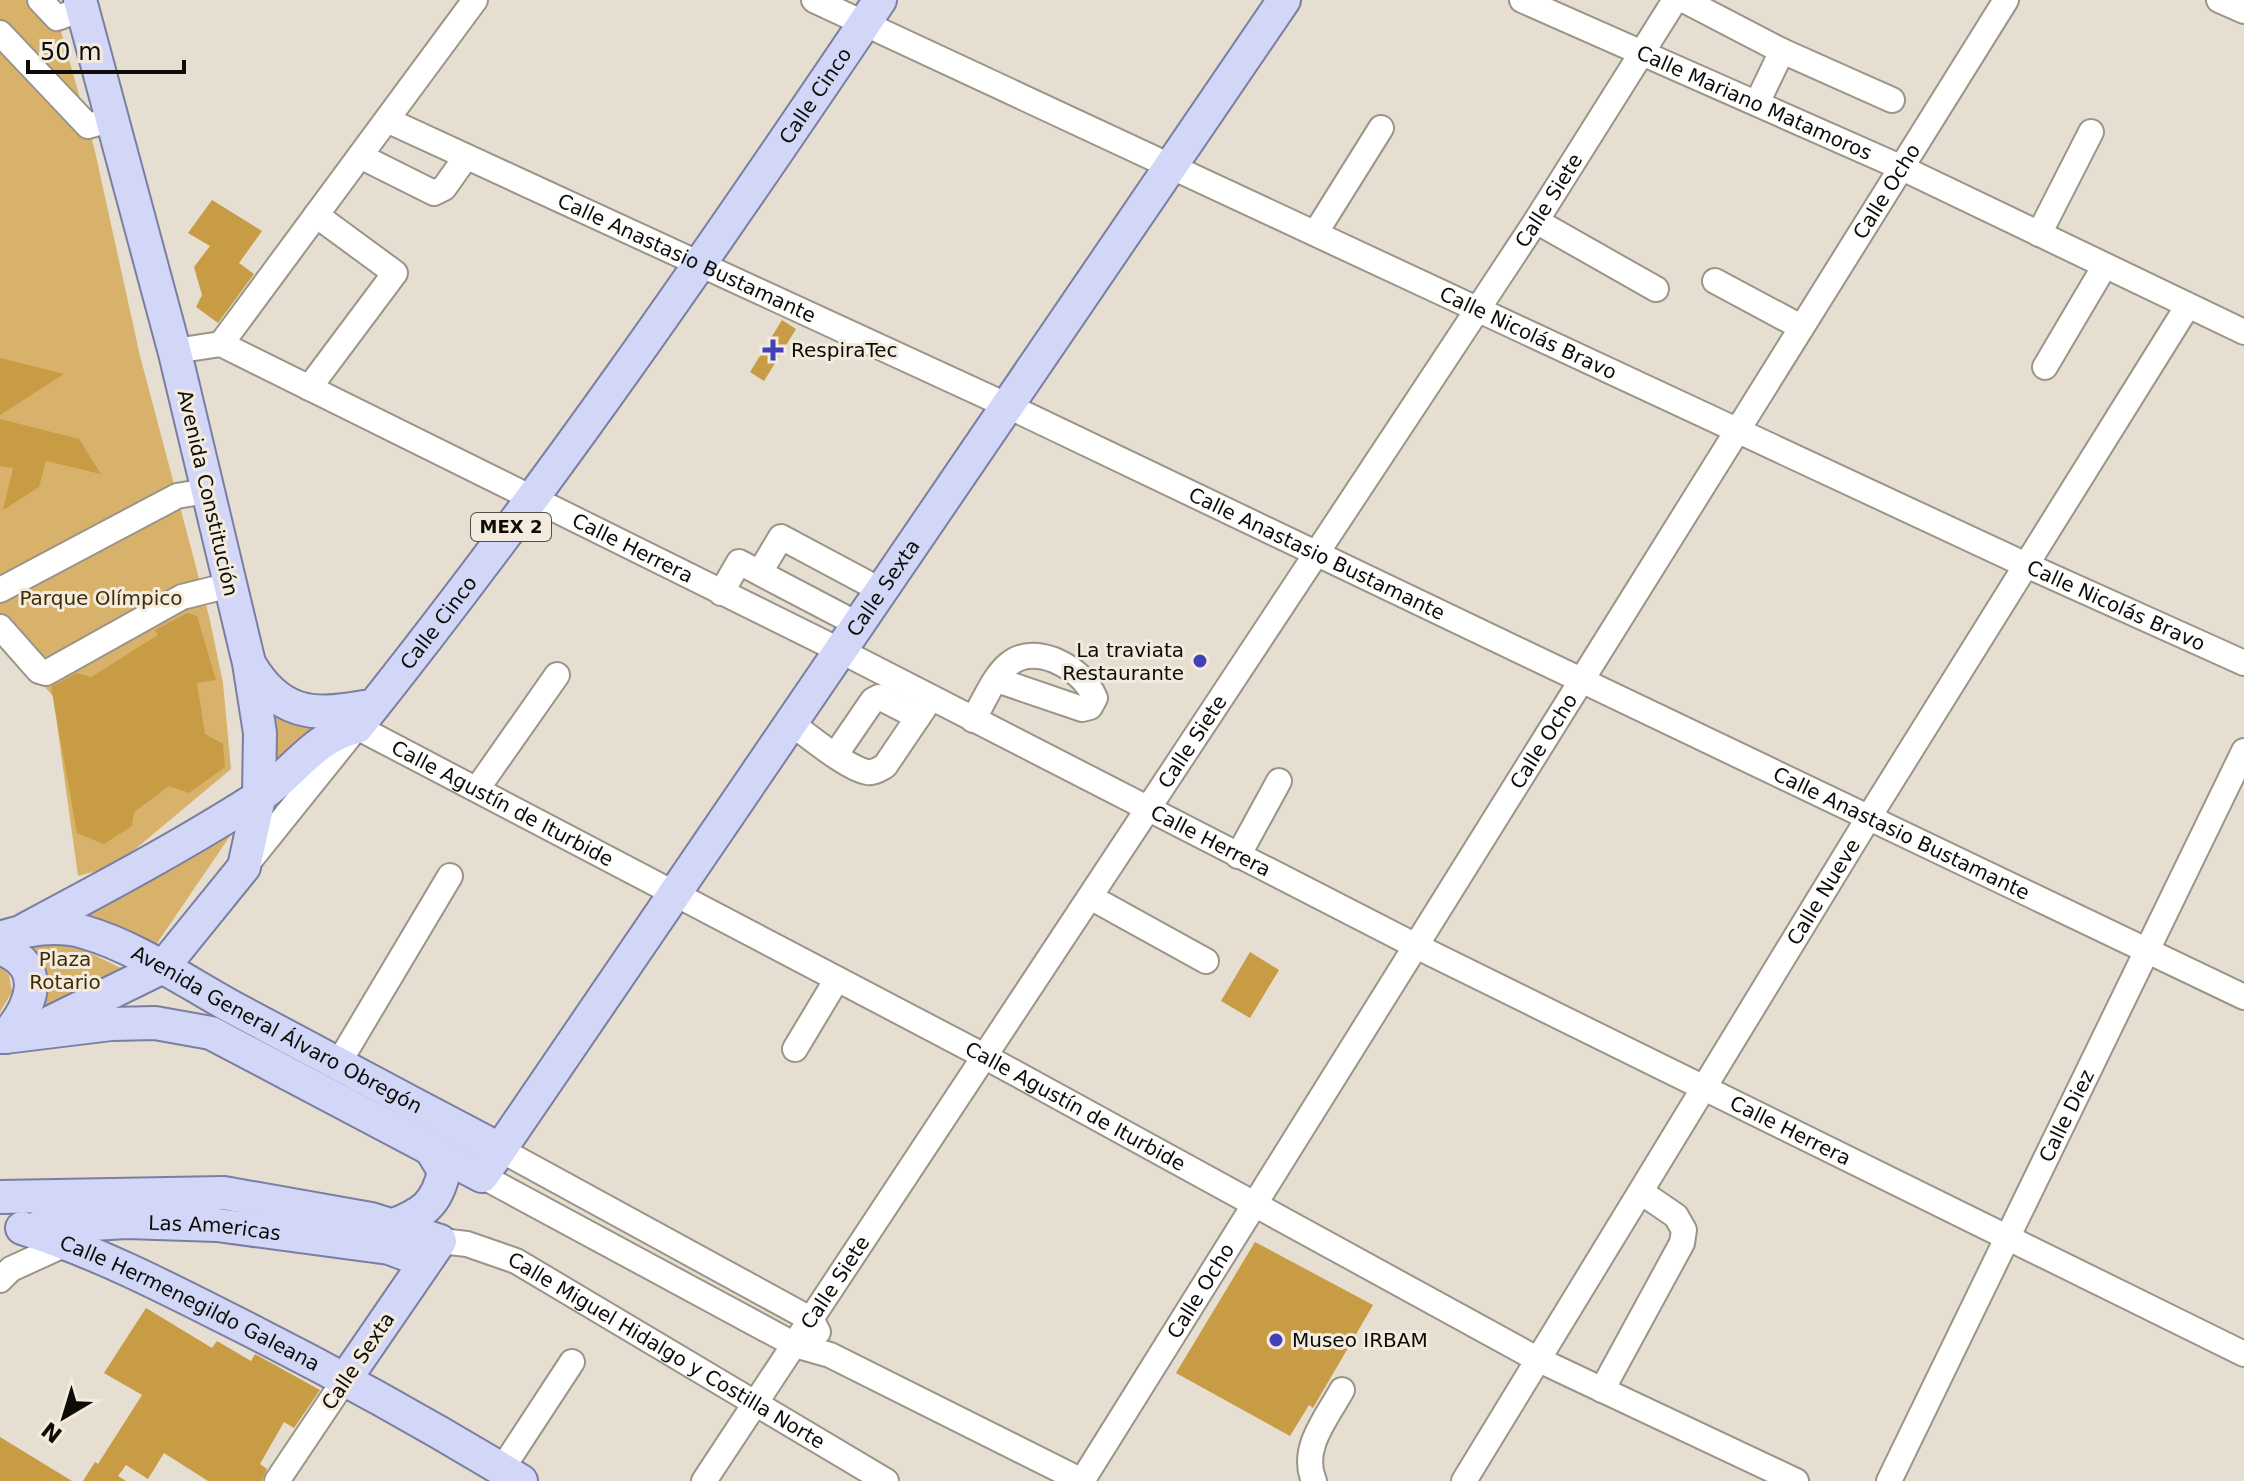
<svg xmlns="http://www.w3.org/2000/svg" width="2244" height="1481" font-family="'DejaVu Sans',sans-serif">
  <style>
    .green { fill: #d8b16a }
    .building { fill: #c89b45 }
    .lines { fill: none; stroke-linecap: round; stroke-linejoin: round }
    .minor-casing { stroke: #9b9487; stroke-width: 28 }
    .major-casing { stroke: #7a7ea0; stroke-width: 36 }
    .minor { stroke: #fff; stroke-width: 24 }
    .major { stroke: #d2d7f8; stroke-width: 32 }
    .poi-dot { fill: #4441b6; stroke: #f3ebdd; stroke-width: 3 }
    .labels { text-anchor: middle; stroke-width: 6; stroke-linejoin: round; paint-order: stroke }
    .shield { fill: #f3ebdd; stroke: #534f47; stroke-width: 2 }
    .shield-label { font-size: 18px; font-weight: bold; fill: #0e0c07 }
    .street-label { font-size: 20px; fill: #0e0c07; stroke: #f3ebdd }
    .poi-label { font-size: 20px; fill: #0e0c07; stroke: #f3ebdd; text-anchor: start }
    .park-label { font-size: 20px; fill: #3f2c06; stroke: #f3ebdd }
  </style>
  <rect width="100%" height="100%" fill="#e6ded0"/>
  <g class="green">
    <polygon points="0,0 52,0 94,147 140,356 209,616 223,683 231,769 115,866 78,876 53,696 0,638"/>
    <polygon points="268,705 329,728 267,780"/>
    <polygon points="230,836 151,952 70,921"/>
    <polygon points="35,944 71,944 127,971 52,1005 37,1007 19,947"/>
    <polygon points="0,966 9,975 12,992 0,1012"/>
  </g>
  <g class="building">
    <polygon points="212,200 262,231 239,263 254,274 218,323 196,307 202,295 194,267 210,246 188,233"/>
    <polygon points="782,320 796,329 764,381 750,372"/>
    <polygon points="0,358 64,374 0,415"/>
    <polygon points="0,419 79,439 101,474 46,461 39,487 3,510 13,468 0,466"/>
    <polygon points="187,613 197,616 216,680 197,683 205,734 223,744 225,767 189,793 169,786 134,812 132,826 104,844 77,833 51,687 77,673 91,677 158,635 155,630"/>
    <polygon points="1250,952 1279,970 1250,1018 1221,1001"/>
    <polygon points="1255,1242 1373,1305 1313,1408 1309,1405 1290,1436 1176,1373"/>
    <polygon points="146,1308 212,1348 217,1341 251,1361 255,1354 320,1390 294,1428 284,1422 260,1464 267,1469 262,1481 208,1481 164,1453 148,1479 126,1465 118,1476 126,1481 83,1481 95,1462 98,1464 142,1395 104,1373"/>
    <polygon points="0,1437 72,1481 0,1481"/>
  </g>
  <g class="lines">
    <g class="minor-casing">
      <g id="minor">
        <polyline points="40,0 57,18 83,9"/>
        <path id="s1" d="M814,0L2026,565L2244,663"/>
        <path id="s2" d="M1522,0L1900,167L2244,332"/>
        <polyline points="1684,0 1782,51"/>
        <polyline points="2219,0 2244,11"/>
        <polyline points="0,33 88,126 110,120"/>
        <polyline points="1757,103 1782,51 1892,100"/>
        <path id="s3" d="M387,120L1008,406L2244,997"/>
        <polyline points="360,156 434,193 444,188 466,157"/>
        <polyline points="1536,221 1656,289"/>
        <polyline points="1316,232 1381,128"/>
        <polyline points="2039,234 2091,132"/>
        <polyline points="1715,281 1801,327"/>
        <polyline points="221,344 475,0"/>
        <path id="s4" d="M175,351L221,344L841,651L1416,946L2244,1354"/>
        <polyline points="2045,367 2104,267"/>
        <polyline points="309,388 395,273 316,215"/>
        <polyline points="760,572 781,537 882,591"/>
        <polyline points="0,590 177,496 206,491"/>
        <polyline points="721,593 739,562 859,625"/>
        <polyline points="0,627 39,671 46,673 182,597 230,585"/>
        <path d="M973,720C994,684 1005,642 1054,660C1073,668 1087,680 1095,698L1090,707L1082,709L997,680"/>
        <path d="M789,722C808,735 846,768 867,772C874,773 879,769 885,766L931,698"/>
        <polyline points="836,754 873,700 879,697 918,717"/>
        <polyline points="477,789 557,675"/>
        <polyline points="1238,856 1279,781"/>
        <path id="s5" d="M247,864L357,727L984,1056L1537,1359L1796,1481"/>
        <polyline points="1092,898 1206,961"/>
        <polyline points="795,1049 837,979"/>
        <polyline points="338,1064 450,876"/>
        <polyline points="499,1149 812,1320 818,1332"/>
        <polyline points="482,1176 795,1345 830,1355 1082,1481"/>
        <path id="s6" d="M440,1241L467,1244L516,1261L886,1481"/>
        <polyline points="0,1280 11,1269 68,1243"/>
        <polyline points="1602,1390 1682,1243 1684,1230 1676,1216 1641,1192"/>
        <polyline points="502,1469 572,1362"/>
        <polyline points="277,1481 346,1378"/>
        <path id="s7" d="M704,1481L1536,221L1675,0"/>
        <path id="s8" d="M1082,1481L2006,0"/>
        <path d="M1314,1481C1300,1449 1326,1419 1342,1390"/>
        <path id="s9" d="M1464,1481L1869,817L2187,307"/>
        <path id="s10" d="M1889,1481L2244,751"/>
      </g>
    </g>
    <g class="major-casing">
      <g id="major">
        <path d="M250,665C279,714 313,717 364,707"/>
        <path id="s11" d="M26,929C103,888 180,847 254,800C291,777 313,736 357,727C544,493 713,248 880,0"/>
        <path id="s12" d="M0,938C27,929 56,924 84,932C136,947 183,980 230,1006C320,1054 409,1102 499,1149"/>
        <path d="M0,948C50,967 30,1009 5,1037H0"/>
        <polyline points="51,1022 163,967 244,867 259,798 260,733 249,663 175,353 80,0"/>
        <path id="s13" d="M5,1037L111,1024L155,1023L211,1033L482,1176L1284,0"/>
        <polyline points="0,1197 224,1193 371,1219 440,1241 346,1378"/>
        <path d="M391,1226C423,1214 437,1204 444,1171L432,1151"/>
        <path id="s14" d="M39,1227L127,1222L217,1225L389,1248L424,1261"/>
        <path id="s15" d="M22,1228C94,1251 161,1285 228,1319C328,1369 426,1423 521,1481"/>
      </g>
    </g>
    <use href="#minor" class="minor"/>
    <use href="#major" class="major"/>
  </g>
  <g class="poi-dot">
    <path d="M769 338h8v8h8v8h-8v8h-8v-8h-8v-8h8z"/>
    <circle cx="1200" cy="661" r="8"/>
    <circle cx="1276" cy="1340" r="8"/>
  </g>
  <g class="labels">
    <rect class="shield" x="471" y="513" width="80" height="28" rx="6"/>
    <g class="shield-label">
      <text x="511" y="533">MEX 2</text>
    </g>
    <g class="street-label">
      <text dy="7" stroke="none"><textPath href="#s11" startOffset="1170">Calle Cinco</textPath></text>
      <text dy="7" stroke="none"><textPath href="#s2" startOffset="254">Calle Mariano Matamoros</textPath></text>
      <text dy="7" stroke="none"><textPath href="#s8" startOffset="1520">Calle Ocho</textPath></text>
      <text dy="7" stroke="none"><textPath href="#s7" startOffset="1534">Calle Siete</textPath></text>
      <text dy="7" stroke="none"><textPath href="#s3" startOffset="330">Calle Anastasio Bustamante</textPath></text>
      <text dy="7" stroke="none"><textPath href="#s1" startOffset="788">Calle Nicolás Bravo</textPath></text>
      <text transform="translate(208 493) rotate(77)" y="7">Avenida Constitución</text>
      <text dy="7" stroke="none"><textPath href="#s4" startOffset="506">Calle Herrera</textPath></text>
      <text dy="7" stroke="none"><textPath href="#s3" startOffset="1026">Calle Anastasio Bustamante</textPath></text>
      <text dy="7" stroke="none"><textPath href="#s13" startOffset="1226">Calle Sexta</textPath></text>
      <text dy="7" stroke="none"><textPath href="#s1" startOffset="1436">Calle Nicolás Bravo</textPath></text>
      <text dy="7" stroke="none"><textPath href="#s11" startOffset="522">Calle Cinco</textPath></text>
      <text dy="7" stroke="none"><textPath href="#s8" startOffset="872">Calle Ocho</textPath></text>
      <text dy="7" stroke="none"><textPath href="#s7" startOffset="886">Calle Siete</textPath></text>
      <text dy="7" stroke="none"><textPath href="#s5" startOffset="340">Calle Agustín de Iturbide</textPath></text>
      <text dy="7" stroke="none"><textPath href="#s3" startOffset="1674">Calle Anastasio Bustamante</textPath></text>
      <text dy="7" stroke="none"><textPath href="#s4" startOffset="1154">Calle Herrera</textPath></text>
      <text dy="7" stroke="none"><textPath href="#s9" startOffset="690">Calle Nueve</textPath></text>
      <text dy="7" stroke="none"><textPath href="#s12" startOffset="302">Avenida General Álvaro Obregón</textPath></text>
      <text dy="7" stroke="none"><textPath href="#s5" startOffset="988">Calle Agustín de Iturbide</textPath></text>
      <text dy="7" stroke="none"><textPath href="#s10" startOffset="406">Calle Diez</textPath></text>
      <text dy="7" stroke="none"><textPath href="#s4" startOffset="1802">Calle Herrera</textPath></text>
      <text dy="7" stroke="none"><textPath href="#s14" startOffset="176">Las Americas</textPath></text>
      <text dy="7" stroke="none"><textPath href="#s7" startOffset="238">Calle Siete</textPath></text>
      <text dy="7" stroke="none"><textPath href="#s8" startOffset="224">Calle Ocho</textPath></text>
      <text dy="7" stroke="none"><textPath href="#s15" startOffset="184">Calle Hermenegildo Galeana</textPath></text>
      <text dy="7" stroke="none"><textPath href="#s6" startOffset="254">Calle Miguel Hidalgo y Costilla Norte</textPath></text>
      <text transform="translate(358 1361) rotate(-56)" y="7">Calle Sexta</text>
    </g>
    <g class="poi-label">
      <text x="791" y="357">RespiraTec</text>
      <text x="1184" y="657" text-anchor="end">La traviata<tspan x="1184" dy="23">Restaurante</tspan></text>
      <text x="1292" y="1347">Museo IRBAM</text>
    </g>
    <g class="park-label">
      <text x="101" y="605">Parque Olímpico</text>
      <text x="65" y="966">Plaza<tspan x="65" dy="23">Rotario</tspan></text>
    </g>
  </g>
  <g transform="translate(64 1417) rotate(218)" stroke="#f3ebdd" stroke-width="6" paint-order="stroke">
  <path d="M0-6L14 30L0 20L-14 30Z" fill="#0e0c07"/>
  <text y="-12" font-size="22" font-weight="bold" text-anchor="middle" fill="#0e0c07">N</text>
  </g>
  <path d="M28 60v12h156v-12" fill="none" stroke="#0e0c07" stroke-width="4"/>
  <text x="40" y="60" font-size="24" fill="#0e0c07" stroke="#f3ebdd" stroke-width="6" paint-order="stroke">50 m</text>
</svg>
